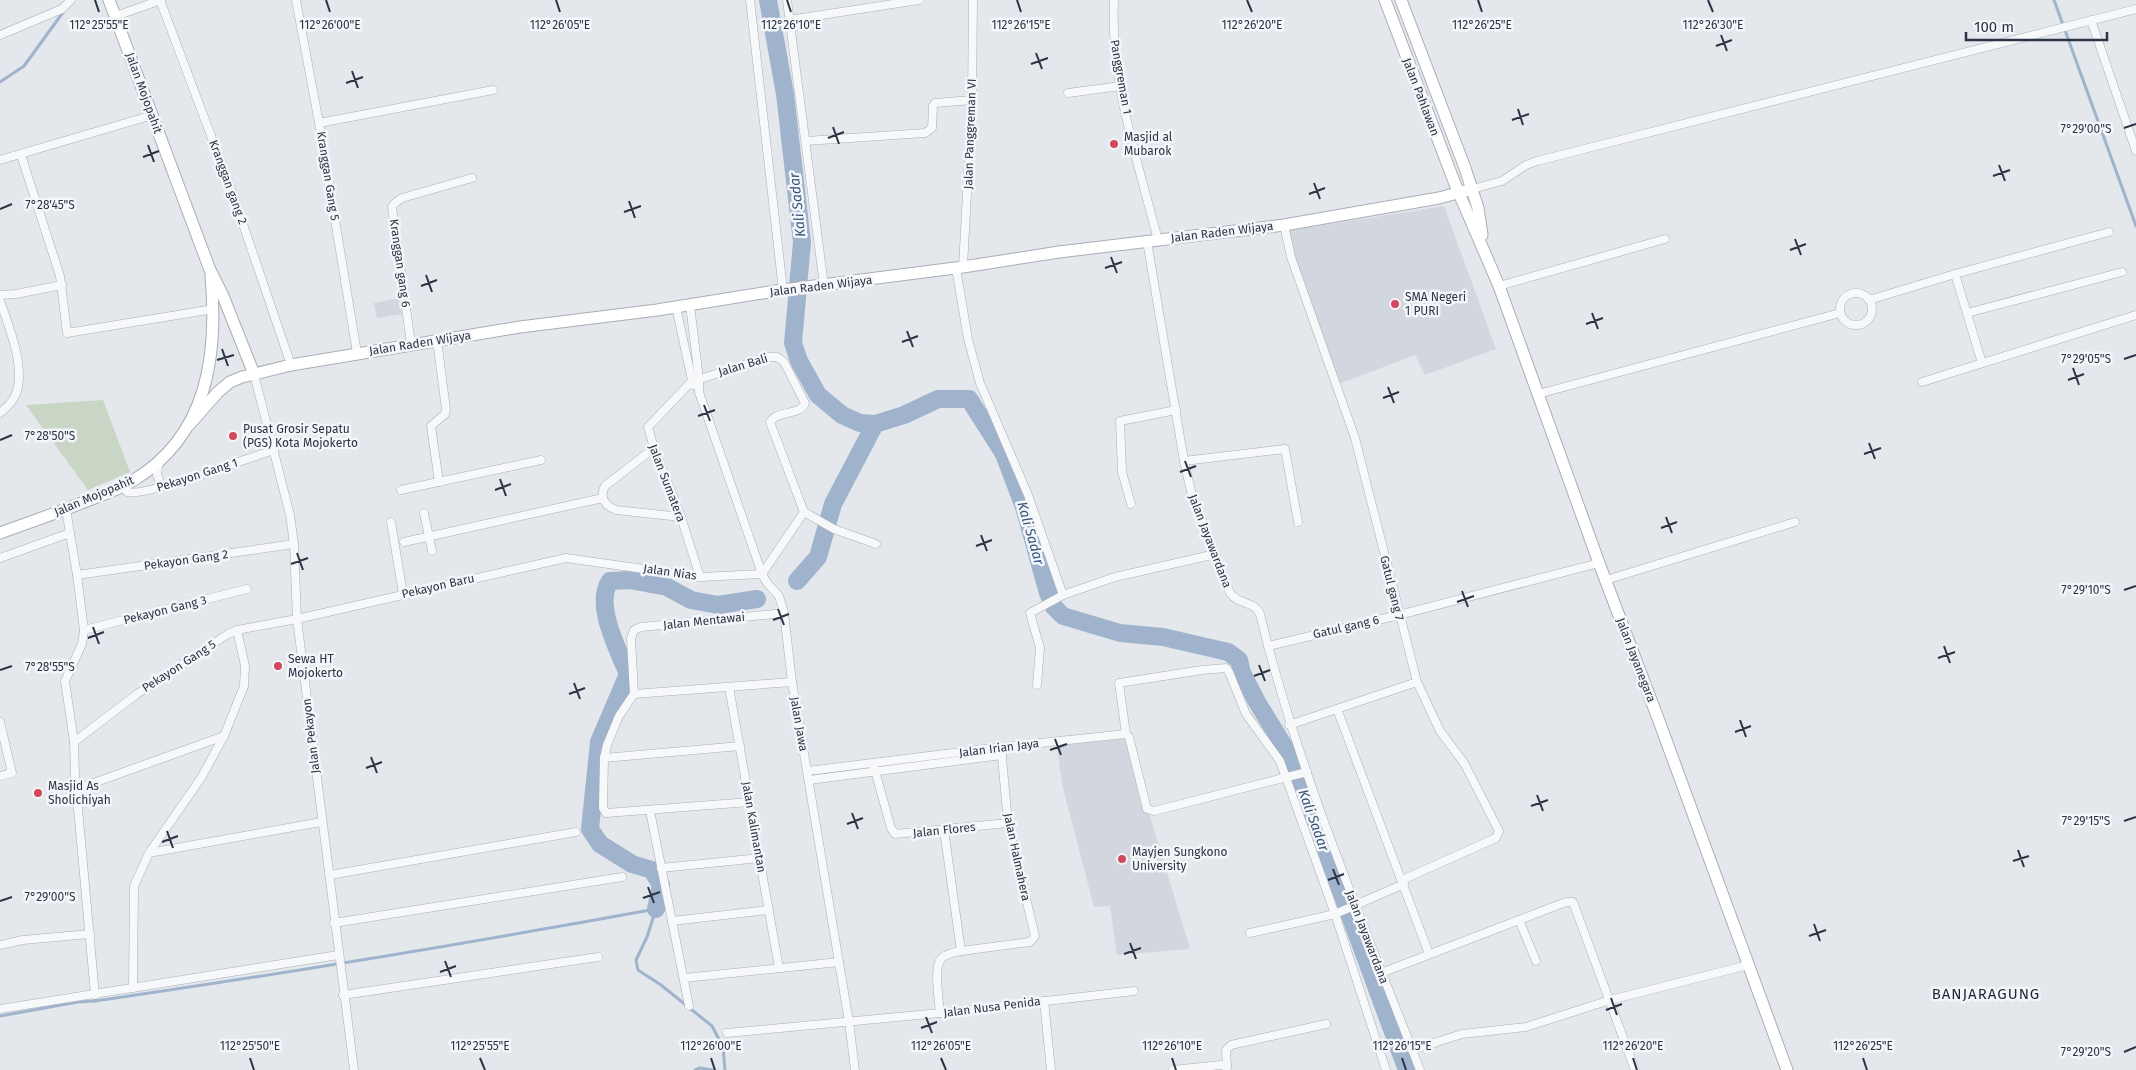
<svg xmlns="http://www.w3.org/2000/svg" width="2136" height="1070" font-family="'Fira Sans',sans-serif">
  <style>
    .built { fill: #d2d6de }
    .green { fill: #c9d6c5 }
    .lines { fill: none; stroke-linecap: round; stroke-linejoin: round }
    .stream { stroke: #9fb4cc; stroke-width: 3 }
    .river { stroke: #9fb4cc; stroke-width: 18 }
    .street-casing { stroke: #a9aeb7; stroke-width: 9 }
    .secondary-casing { stroke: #a9aeb7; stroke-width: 13 }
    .street { stroke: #f7f8fa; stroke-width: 8 }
    .secondary { stroke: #fff; stroke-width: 11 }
    .ticks { fill: none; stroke: #2b3445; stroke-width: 2 }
    .poi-dot { fill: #d1495b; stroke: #f4f6f9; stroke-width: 2 }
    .labels { text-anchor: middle; stroke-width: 5; stroke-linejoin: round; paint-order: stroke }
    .street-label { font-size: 12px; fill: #2b3445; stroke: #f4f6f9 }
    .poi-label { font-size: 12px; fill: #2b3445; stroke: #f4f6f9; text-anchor: start }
    .water-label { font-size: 14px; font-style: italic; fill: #34527a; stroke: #f4f6f9 }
    .quarter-label { font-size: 15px; letter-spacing: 1px; fill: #1d2536; stroke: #f4f6f9 }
    .ticks-label { font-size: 12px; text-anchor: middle; fill: #2b3445; stroke: #f4f6f9; stroke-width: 5; stroke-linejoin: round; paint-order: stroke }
  </style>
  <rect width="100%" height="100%" fill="#e4e7ec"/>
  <g class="built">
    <polygon points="1444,206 1496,349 1425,375 1415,355 1339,384 1293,258 1287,231"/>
    <polygon points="399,298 402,314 377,318 374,303"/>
    <polygon points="1127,735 1149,813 1190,949 1117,955 1110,906 1094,907 1063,788 1056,743"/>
  </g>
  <polygon class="green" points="103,400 130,472 88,490 26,405"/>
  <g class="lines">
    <g class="stream">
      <polyline points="2054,0 2136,226"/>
      <polyline points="0,82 24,66 64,11"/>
      <polyline points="656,909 647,937 636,960 638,970 661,985 712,1026 723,1047 725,1070"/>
      <path d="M95,995V1001C283,974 469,943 656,909"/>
      <polyline points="0,1016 78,1002 95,1001"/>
      <polyline points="695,1070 700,1068 713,1070"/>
    </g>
    <g class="river">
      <polyline points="768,0 785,94 802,242 793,343 799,361 818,395 842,415 860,423 875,424 904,415 938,399 969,399 1004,454 1024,507 1048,593 1054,607 1063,616 1120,633 1163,637 1228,652 1239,660 1242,673 1257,702 1293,761 1407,1070"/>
      <polyline points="797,581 818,557 833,504 875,424"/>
      <path d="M656,909L661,885L652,870L632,864L600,844L590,829L599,742L628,674C618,650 594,604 610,581L630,580L667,587L691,600L718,605L757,599"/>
    </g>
    <g class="street-casing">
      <g id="street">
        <polyline points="160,0 231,189 291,365"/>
        <polyline points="296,0 319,123 357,353"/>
        <polyline points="750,0 783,290"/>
        <polyline points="787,0 824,286"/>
        <path d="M1114,0C1110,81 1138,162 1158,240"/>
        <polyline points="116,16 161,0"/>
        <polyline points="789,20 919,0"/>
        <polyline points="2091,20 2136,151"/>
        <polyline points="0,35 62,9 71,0"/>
        <polyline points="1068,93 1121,86"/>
        <polyline points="319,123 493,90"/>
        <polyline points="806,141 925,133 932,128 933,106 935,103 972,100"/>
        <polyline points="21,155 60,276 67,333 214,309"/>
        <polyline points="0,160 153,115"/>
        <polyline points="1472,189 1502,181 1526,165 1537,161 2136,9"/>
        <polyline points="1284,225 1291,257 1355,438 1417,682 1440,731 1464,763 1499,831 1496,838 1402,880"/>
        <path d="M1147,241L1184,461L1191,491L1230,593C1238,605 1255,601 1260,614C1298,771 1362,920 1420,1070"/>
        <polyline points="963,267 972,100 973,0"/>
        <polyline points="956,268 968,339 980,383 1028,495 1063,595 1030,613 1040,648 1037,685"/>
        <polyline points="1499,286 1665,239"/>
        <circle cx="1856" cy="309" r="16"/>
        <polyline points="0,295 16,294 62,285"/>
        <polyline points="1869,300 1955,274"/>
        <path d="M0,301C9,326 27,371 15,396C12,403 6,408 0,413"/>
        <polyline points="690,305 699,379 699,392 762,574 767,583 779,596 784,613 792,682 849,1022 855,1070"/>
        <polyline points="676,307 693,385"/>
        <polyline points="1967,313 2122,272"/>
        <polyline points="437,340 446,409 445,414 431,426 439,482"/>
        <polyline points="411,344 392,207 395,203 402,198 472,178"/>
        <polyline points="1982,363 1955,274 2109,232"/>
        <polyline points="254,374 290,515 294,544 297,619 354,1070"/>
        <polyline points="1922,382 2136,315"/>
        <polyline points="1538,394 1840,313"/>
        <path d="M654,448L605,486C599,497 605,506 616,510L681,517"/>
        <polyline points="1184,461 1285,449 1298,522"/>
        <polyline points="159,462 157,475 162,487"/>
        <path d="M122,486L127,492C144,498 250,457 274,450"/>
        <polyline points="401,490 541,460"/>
        <polyline points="1131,504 1122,472 1120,421 1176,410"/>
        <polyline points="66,509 77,575 84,630 82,644 65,681 74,742 75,776 95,995"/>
        <polyline points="804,512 834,529 876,544"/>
        <polyline points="424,513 432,551"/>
        <polyline points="391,522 403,594"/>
        <polyline points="404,542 603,498"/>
        <polyline points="0,558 70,533"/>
        <polyline points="77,575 294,544"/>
        <polyline points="1606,580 1795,522"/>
        <polyline points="1063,595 1115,577 1216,554"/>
        <polyline points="84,630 247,589"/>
        <polyline points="1268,646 1399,615 1599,563"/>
        <polyline points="729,687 779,968"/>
        <polyline points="634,694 792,682"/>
        <polyline points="1337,709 1429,954"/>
        <polyline points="0,722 12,773 0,776"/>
        <polyline points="1289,725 1417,682"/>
        <path d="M74,742L137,694L228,634L237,630L297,619L566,558L700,577L762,574L804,512L770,422C776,410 801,416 805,403L784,362L777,357H768L691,382L648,427L654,448L681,517L700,577"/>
        <polyline points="604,758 740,746"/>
        <polyline points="874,767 891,828 895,834 1008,823"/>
        <polyline points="808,771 1001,747 1126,734"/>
        <polyline points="809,780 1002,755"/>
        <polyline points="77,789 224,736"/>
        <polyline points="750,802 606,813 603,808 604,758 607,745 619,716 634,694 631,639 634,630 641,627 784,613"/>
        <polyline points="650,811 689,1006"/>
        <polyline points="944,830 961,951"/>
        <polyline points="149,853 321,822"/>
        <polyline points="661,868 760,858"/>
        <polyline points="330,875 576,832"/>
        <polyline points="1519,920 1536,961"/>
        <polyline points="672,921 769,910"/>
        <polyline points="334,923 622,877"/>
        <polyline points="1250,933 1335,914 1280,761 1246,714 1229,672 1226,668 1202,670 1119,683 1126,734 1129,737 1147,809 1154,811 1287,777 1307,772"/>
        <polyline points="0,945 23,940 90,934"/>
        <polyline points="1381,973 1566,902 1573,902 1635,1070"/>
        <polyline points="684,978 839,962"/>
        <polyline points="133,988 134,886 149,853 201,778 224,736 244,686 245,666 237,630"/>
        <polyline points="343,995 598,957"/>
        <polyline points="1044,1001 1051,1070"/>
        <polyline points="0,1009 338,955"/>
        <path d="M940,1013C939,1001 933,965 942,958C947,953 955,952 961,951L1030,942L1035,936L1008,823L1001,747"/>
        <polyline points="727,1033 940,1013 1134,991"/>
        <polyline points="1412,1050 1462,1034 1526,1027 1610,1000 1748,965"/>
        <polyline points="1227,1067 1226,1050 1231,1045 1326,1024"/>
        <polyline points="1173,1070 1221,1065 1227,1067"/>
        <polyline points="1386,1070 1335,914 1404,884"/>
      </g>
    </g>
    <g class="secondary-casing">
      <g id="secondary">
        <polyline points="109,0 210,270 223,296 254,374"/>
        <polyline points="1385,0 1455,184 1499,286 1599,563 1659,721 1787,1070"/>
        <polyline points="1401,0 1465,168 1478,208 1482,235"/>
        <polyline points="189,425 218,392 230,382 242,377 291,365 520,327 657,310 775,291 963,267 1059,252 1284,225 1439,198 1472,189"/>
        <path d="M0,533C30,522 60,512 89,500C104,494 120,489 134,480C208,435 218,355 211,276"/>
      </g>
    </g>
    <use href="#street" class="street"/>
    <use href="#secondary" class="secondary"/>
  </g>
  <path class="ticks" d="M95,0L99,12M326,0L330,12M556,0L560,12M787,0L791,12M1017,0L1021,12M1247,0L1252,12M1478,0L1482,12M1708,0L1713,12M1721,35L1727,51M1716,46L1732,40M1036,53L1042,69M1031,64L1048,58M352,71L358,88M346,83L363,77M1518,109L1523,125M1512,120L1529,114M833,127L839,144M2124,128L2136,124M828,138L844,132M148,145L154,162M143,157L159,151M1999,165L2005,181M1993,176L2010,170M1314,183L1320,199M1309,194L1325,188M629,201L635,218M0,209L12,204M624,212L641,206M1795,239L1801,255M1790,250L1806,244M1111,257L1117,273M1105,268L1122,262M426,275L432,292M421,286L437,280M1592,313L1598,329M1586,324L1603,318M907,331L913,347M902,342L918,336M222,349L228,366M2124,359L2136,355M217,360L234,355M2073,368L2079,385M2068,380L2084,374M1388,387L1394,403M1383,398L1399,392M704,405L710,421M698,416L715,410M0,440L12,435M1869,443L1875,459M1864,454L1881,448M1185,461L1191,477M1180,472L1196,466M500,479L506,496M495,490L511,484M1666,517L1672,533M1661,528L1677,522M981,535L987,551M976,546L992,540M297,553L303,570M291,564L308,558M2124,590L2136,586M1462,591L1468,607M1457,602L1474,596M778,609L784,625M773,620L789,614M93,627L99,644M88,638L104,632M1944,646L1950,663M1938,658L1955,652M1259,665L1265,681M0,670L12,666M1254,676L1270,670M574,683L580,699M569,694L585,688M1740,720L1746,737M1735,732L1751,726M1055,739L1061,755M1050,750L1067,744M371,757L377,773M366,768L382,762M1537,795L1543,811M1531,806L1548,800M852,813L858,829M2124,821L2136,817M847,824L863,818M167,831L173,848M162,842L178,836M2018,850L2024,867M2013,861L2029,856M1333,869L1339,885M1328,880L1344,874M648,887L654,903M643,898L660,892M0,901L12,897M1814,924L1820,941M1809,936L1826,930M1130,943L1136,959M1124,954L1141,948M445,961L451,977M440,972L456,966M1611,998L1617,1015M1606,1010L1622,1004M926,1017L932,1033M921,1028L937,1022M2124,1052L2136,1047M250,1058L254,1070M480,1058L485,1070M711,1058L715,1070M941,1058L946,1070M1172,1058L1176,1070M1402,1058L1406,1070M1633,1058L1637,1070M1863,1058L1867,1070"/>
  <g class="poi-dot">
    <circle cx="1114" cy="144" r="5"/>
    <circle cx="1395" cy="304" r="5"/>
    <circle cx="233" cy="436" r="5"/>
    <circle cx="278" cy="666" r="5"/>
    <circle cx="38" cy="793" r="5"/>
    <circle cx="1122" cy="859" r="5"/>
  </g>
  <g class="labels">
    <g class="street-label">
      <text transform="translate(1121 77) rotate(80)" y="4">Panggreman 1</text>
      <text transform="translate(144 93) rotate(70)" y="4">Jalan Mojopahit</text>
      <text transform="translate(1421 97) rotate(69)" y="4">Jalan Pahlawan</text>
      <text transform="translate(970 134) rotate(-88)" y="4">Jalan Panggreman VI</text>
      <text transform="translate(328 176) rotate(81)" y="4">Kranggan Gang 5</text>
      <text transform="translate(228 182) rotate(70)" y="4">Kranggan gang 2</text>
      <text transform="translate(1222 232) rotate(-7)" y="4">Jalan Raden Wijaya</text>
      <text transform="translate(400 263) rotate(82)" y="4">Kranggan gang 6</text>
      <text transform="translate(821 286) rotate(-7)" y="4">Jalan Raden Wijaya</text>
      <text transform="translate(420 343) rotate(-9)" y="4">Jalan Raden Wijaya</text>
      <text transform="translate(743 365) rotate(-17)" y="4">Jalan Bali</text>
      <text transform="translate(197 475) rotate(-18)" y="4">Pekayon Gang 1</text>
      <text transform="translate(667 483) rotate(69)" y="4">Jalan Sumatera</text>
      <text transform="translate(94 496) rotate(-23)" y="4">Jalan Mojopahit</text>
      <text transform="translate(1210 541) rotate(69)" y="4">Jalan Jayawardana</text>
      <text transform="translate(186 560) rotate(-8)" y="4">Pekayon Gang 2</text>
      <text transform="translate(670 572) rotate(8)" y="4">Jalan Nias</text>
      <text transform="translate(438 586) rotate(-13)" y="4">Pekayon Baru</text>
      <text transform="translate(1392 588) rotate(76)" y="4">Gatul gang 7</text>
      <text transform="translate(165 610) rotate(-14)" y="4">Pekayon Gang 3</text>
      <text transform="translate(704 621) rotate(-6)" y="4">Jalan Mentawai</text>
      <text transform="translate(1346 627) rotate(-13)" y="4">Gatul gang 6</text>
      <text transform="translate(1636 660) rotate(69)" y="4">Jalan Jayanegara</text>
      <text transform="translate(179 666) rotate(-33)" y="4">Pekayon Gang 5</text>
      <text transform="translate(799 724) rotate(80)" y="4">Jalan Jawa</text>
      <text transform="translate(311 736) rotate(-97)" y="4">Jalan Pekayon</text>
      <text transform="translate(999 748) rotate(-7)" y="4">Jalan Irian Jaya</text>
      <text transform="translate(754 827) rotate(80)" y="4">Jalan Kalimantan</text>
      <text transform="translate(944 830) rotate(-6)" y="4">Jalan Flores</text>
      <text transform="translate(1017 857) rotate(78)" y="4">Jalan Halmahera</text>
      <text transform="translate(1367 937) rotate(69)" y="4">Jalan Jayawardana</text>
      <text transform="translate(992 1007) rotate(-7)" y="4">Jalan Nusa Penida</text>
    </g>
    <g class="poi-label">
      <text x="1124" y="141">Masjid al<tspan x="1124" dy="14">Mubarok</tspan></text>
      <text x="1405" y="301">SMA Negeri<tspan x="1405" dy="14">1 PURI</tspan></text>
      <text x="243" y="433">Pusat Grosir Sepatu<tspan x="243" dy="14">(PGS) Kota Mojokerto</tspan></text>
      <text x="288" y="663">Sewa HT<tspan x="288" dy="14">Mojokerto</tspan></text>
      <text x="48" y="790">Masjid As<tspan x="48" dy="14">Sholichiyah</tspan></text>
      <text x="1132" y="856">Mayjen Sungkono<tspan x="1132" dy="14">University</tspan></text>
    </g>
    <g class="water-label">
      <text transform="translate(797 205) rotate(-96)" y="5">Kali Sadar</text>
      <text transform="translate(1031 533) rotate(74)" y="5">Kali Sadar</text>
      <text transform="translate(1314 820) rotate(70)" y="5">Kali Sadar</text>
    </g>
    <g class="quarter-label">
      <text x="1986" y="999">BANJARAGUNG</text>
    </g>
  </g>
  <g class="ticks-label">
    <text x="99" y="29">112°25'55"E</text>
    <text x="330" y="29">112°26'00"E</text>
    <text x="560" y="29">112°26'05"E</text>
    <text x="791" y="29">112°26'10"E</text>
    <text x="1021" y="29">112°26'15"E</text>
    <text x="1252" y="29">112°26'20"E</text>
    <text x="1482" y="29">112°26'25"E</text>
    <text x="1713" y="29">112°26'30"E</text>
    <text x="2086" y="133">7°29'00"S</text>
    <text x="50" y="209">7°28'45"S</text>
    <text x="2086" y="363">7°29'05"S</text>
    <text x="50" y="440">7°28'50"S</text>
    <text x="2086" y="594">7°29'10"S</text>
    <text x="50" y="671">7°28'55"S</text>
    <text x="2086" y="825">7°29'15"S</text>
    <text x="50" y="901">7°29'00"S</text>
    <text x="250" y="1050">112°25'50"E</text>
    <text x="480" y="1050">112°25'55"E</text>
    <text x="711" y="1050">112°26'00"E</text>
    <text x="941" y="1050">112°26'05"E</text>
    <text x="1172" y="1050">112°26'10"E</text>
    <text x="1402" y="1050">112°26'15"E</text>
    <text x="1633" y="1050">112°26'20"E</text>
    <text x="1863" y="1050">112°26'25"E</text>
    <text x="2086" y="1056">7°29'20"S</text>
  </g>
  <path d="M1966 32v8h141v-8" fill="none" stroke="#2b3445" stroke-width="2.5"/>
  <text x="1974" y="32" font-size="15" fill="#2b3445" stroke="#f4f6f9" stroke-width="4" paint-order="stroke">100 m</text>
</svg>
